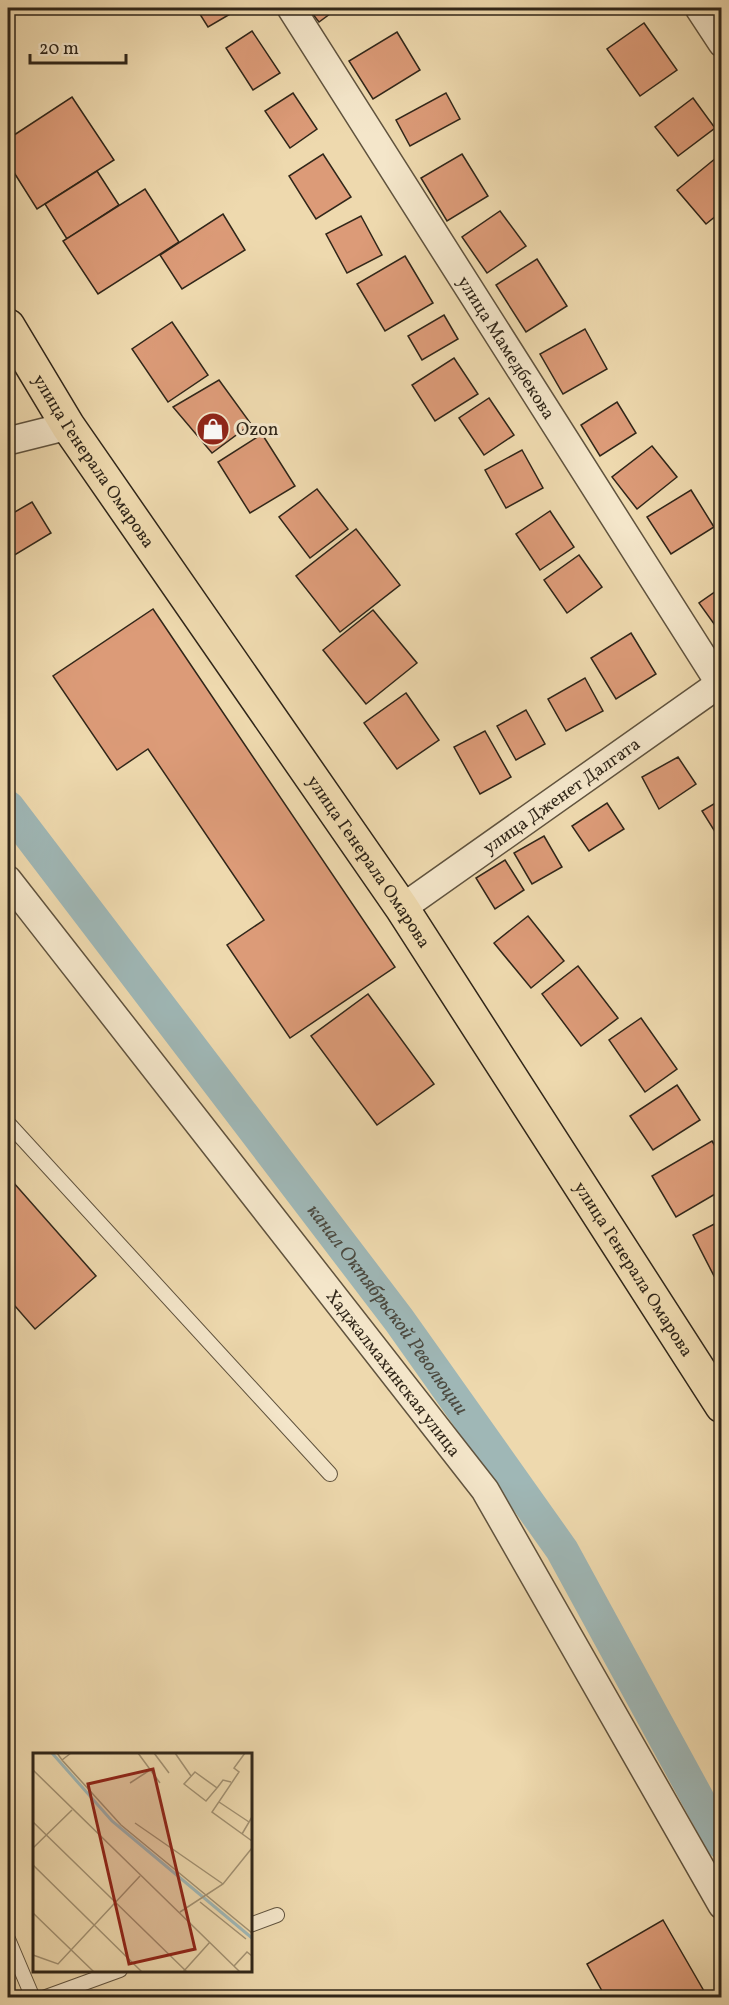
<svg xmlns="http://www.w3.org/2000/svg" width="729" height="2005" font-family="Vollkorn,serif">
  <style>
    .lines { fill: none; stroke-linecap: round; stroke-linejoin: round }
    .canal { stroke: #9fb7b6; stroke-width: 33 }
    .building { fill: #dc9b78; stroke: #302619; stroke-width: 1.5 }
    .service-casing { stroke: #60533e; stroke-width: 16 }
    .minor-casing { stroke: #60533e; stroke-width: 30 }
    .primary-casing { stroke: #302619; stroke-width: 36 }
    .service { stroke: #f4e6ca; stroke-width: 14 }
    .minor { stroke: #f4e6ca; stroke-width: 27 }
    .primary { stroke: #eed9ae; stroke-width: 33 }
    .labels { text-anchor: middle; stroke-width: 6; stroke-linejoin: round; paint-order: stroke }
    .street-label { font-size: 18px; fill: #302619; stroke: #f4e6ca }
    .poi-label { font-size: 18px; fill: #302619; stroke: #f4e6ca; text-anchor: start }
    .water-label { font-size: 20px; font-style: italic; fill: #4c4a40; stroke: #f4e6ca }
    .inset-river { fill: none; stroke: #9fb7b6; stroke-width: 3 }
    .inset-road { fill: none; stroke: #a29172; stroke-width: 1.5 }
    .view { fill: #8f2418; fill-opacity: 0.15; stroke: #8f2418; stroke-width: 3 }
    .inset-edge { fill: none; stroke: #302619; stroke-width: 3 }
  </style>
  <rect width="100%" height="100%" fill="#eed9ae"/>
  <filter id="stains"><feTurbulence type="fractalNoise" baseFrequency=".00333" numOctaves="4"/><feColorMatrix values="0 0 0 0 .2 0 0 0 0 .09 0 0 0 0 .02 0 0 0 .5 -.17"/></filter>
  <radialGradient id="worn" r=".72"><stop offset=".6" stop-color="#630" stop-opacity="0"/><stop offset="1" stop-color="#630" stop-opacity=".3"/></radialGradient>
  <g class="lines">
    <path class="canal" id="s1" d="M8,807L399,1320L562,1550L722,1843"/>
  </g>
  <g class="building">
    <polygon points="196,8 235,8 237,10 208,27"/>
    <polygon points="308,8 338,8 319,22"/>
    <polygon points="644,23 677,70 640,96 607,49"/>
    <polygon points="252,31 280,73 253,90 226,48"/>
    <polygon points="397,32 420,70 373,99 349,61"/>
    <polygon points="293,93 317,129 290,148 265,111"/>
    <polygon points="446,93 460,119 410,146 396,120"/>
    <polygon points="72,97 114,160 37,209 8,163 8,139"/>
    <polygon points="693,98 715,128 678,156 655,127"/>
    <polygon points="722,153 722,211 706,224 677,190"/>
    <polygon points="323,154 351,197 316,219 289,176"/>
    <polygon points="462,154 488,196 447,221 421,178"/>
    <polygon points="97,171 119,205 67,239 45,204"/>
    <polygon points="145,189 179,242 98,294 63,241"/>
    <polygon points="500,211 526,246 487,273 462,237"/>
    <polygon points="223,214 245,250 182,289 160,255"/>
    <polygon points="361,216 382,255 347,273 326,234"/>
    <polygon points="405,256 433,303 385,331 357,284"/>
    <polygon points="537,259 567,306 526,332 496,285"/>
    <polygon points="444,315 458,339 422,360 408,336"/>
    <polygon points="172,322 208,375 168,402 132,349"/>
    <polygon points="585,329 607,369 563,394 540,354"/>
    <polygon points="454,358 478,394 435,421 412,385"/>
    <polygon points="219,380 251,424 212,453 173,407"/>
    <polygon points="489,398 514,435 484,455 459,418"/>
    <polygon points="617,402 636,433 600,456 581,425"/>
    <polygon points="262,434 295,486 250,513 218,462"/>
    <polygon points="652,446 677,477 637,509 612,477"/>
    <polygon points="522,450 543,488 506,508 485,470"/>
    <polygon points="317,489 348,529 310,558 279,517"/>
    <polygon points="691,490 714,527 671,554 647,517"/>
    <polygon points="32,502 51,533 8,559 8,516"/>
    <polygon points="550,511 574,547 540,570 516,534"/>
    <polygon points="356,529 400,585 340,632 296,576"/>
    <polygon points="579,555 602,587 567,613 544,580"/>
    <polygon points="722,587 722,635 699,603"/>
    <polygon points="153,609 395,967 290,1038 227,945 264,920 148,749 117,770 53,676"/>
    <polygon points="373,610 417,663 366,704 323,650"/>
    <polygon points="631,633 656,674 616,699 591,658"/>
    <polygon points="585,678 603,711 566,731 548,699"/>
    <polygon points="406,693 439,740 397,769 364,723"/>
    <polygon points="526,710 545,744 516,760 497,726"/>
    <polygon points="485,731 511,777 480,794 454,747"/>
    <polygon points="678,757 696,784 659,809 642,777"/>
    <polygon points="722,799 722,843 702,811"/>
    <polygon points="607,803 624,829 589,851 572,826"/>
    <polygon points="544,836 562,867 532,884 514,853"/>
    <polygon points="505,860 524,890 495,909 476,878"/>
    <polygon points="528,916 564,961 531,988 494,943"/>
    <polygon points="578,966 618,1018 581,1046 542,994"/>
    <polygon points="368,994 434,1084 377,1125 311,1036"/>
    <polygon points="641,1018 677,1069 645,1092 609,1040"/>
    <polygon points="677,1085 700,1120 653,1150 630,1116"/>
    <polygon points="712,1141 722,1158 722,1190 676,1217 652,1176"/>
    <polygon points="13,1182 96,1276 35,1329 8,1298 8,1187"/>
    <polygon points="722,1220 722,1272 714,1276 693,1235"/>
    <polygon points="663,1920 708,1998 606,1998 587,1964"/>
  </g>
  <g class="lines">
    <g class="service-casing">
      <g id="service">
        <polyline points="8,1123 330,1474"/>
        <polyline points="250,1925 277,1915"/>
        <polyline points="8,1939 33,1998"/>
        <polyline points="43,1998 120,1970"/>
      </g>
    </g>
    <g class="minor-casing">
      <g id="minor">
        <path id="s2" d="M291,8L722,687"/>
        <polyline points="699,8 722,43"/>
        <polyline points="8,441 68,426"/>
        <path id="s3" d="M8,880L485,1490L722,1905"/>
        <path id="s4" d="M402,908L722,682"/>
      </g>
    </g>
    <g class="primary-casing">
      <g id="primary">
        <path id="s5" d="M8,326L68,426L402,908L722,1406"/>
      </g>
    </g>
    <use href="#service" class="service"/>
    <use href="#minor" class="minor"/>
    <use href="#primary" class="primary"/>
  </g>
  <defs>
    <g id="shop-disc" transform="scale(1.725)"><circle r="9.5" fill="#8f2418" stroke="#f4e6ca"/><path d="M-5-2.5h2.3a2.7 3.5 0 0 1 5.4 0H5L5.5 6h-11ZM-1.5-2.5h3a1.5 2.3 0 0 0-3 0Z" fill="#fff"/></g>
  </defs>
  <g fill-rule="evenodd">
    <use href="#shop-disc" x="213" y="429"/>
  </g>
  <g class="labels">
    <g class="street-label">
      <text dy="6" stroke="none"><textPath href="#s2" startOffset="402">улица Мамедбекова</textPath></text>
      <text dy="6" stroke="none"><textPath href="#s5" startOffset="160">улица Генерала Омарова</textPath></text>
      <text dy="6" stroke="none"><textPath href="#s4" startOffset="195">улица Дженет Далгата</textPath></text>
      <text dy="6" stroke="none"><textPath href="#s5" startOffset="646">улица Генерала Омарова</textPath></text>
      <text dy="6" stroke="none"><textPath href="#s5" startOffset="1132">улица Генерала Омарова</textPath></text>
      <text dy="6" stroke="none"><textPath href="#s3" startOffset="626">Хаджалмахинская улица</textPath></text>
    </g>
    <g class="poi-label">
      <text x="236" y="435">Ozon</text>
    </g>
    <g class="water-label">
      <text dy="7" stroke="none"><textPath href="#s1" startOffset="630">канал Октябрьской Революции</textPath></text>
    </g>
  </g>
  <g transform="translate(33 1753)">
    <rect width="219" height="219" fill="#eed9ae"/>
    <path class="inset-river" d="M19,0L79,68L219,185"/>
    <path class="inset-road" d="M24,0L29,7L38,0M105,0L127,30M121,0L136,20M142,0L158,23M212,0L201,15L206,19L179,59L219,88M29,7L88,72L219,180M0,17L207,219M162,19L184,35L173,48L151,31ZM97,30L117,17M184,35L190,27L198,29M186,49L216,69M0,69L154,219M102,70L190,131M209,81L219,64M0,95L39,57M0,112L109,219M167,149L213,186M147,159L190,131L219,95M0,160L61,219M0,202L25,211L107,123M201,213L214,199L219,203M150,219L177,189"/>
    <path class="view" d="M120,16L162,196L96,211L55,31Z"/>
    <rect width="219" height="219" class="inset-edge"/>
  </g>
  <rect width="729" height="2005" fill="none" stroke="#eed9ae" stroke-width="30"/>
  <rect x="9" y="9" width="711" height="1987" fill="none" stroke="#302619" stroke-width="3"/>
  <rect x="15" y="15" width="699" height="1975" fill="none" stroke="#302619" stroke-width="1.5"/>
  <path d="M30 54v9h96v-9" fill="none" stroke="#302619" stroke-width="3"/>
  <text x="39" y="54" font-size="18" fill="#302619" stroke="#f4e6ca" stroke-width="4.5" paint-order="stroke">20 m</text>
  <rect width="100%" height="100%" filter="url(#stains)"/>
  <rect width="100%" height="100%" fill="url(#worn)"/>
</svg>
